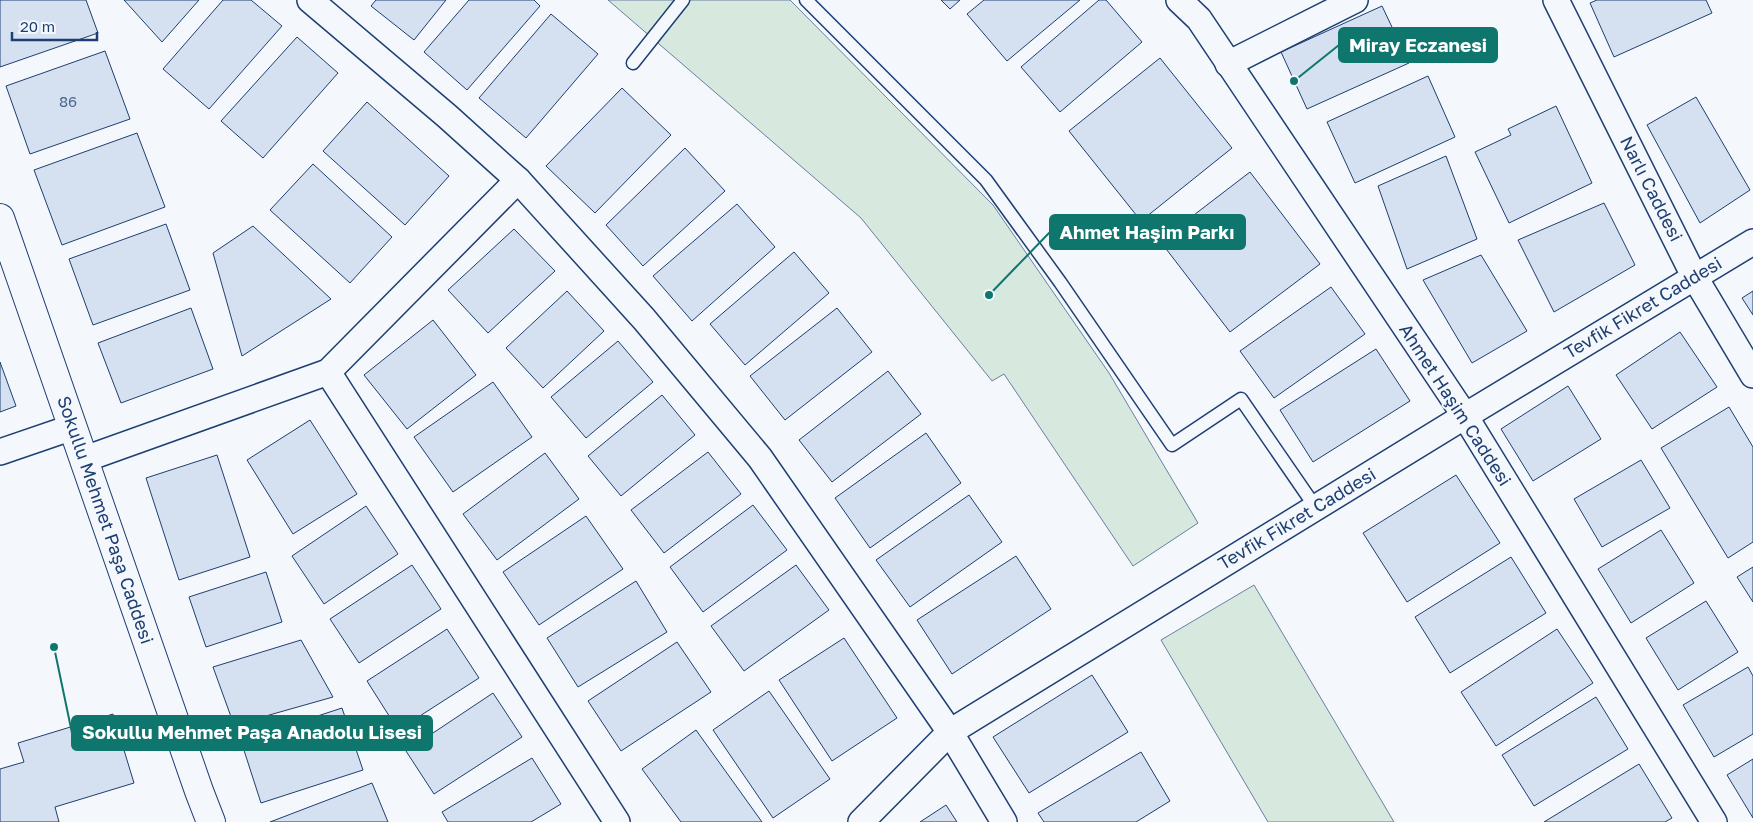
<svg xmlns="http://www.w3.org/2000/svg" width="1753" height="822" font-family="'Golos Text',sans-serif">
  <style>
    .green { fill: #d7e8df; stroke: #687fa3 }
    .building { fill: #d5e0f0; stroke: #1d3f73 }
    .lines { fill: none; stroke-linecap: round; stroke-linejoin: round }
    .lane-casing { stroke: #1d3f73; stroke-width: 15 }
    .street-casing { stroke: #1d3f73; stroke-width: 28 }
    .secondary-casing { stroke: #1d3f73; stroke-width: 30 }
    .lane { stroke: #f4f7fb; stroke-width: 12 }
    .street { stroke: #f4f7fb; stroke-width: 25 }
    .secondary { stroke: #f4f7fb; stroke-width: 28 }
    .labels { text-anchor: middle; stroke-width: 4; stroke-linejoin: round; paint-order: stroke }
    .number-label { font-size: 15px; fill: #4b6792 }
    .street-label { font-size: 18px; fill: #1d3f73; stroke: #f4f7fb }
    .leader { fill: none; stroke: #0f766e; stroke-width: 2 }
    .callout-dot { fill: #0f766e; stroke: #f4f7fb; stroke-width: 2 }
    .callout { fill: #0f766e; stroke: #0f766e; stroke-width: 2 }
    .callout-label { font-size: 19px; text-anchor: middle; font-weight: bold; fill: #fff }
  </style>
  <rect width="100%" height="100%" fill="#f4f7fb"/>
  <g class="green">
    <polygon points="608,0 790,0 993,205 1109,373 1198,523 1133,566 1004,374 992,381 861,218"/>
    <polygon points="1254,585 1394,822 1268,822 1161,640"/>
  </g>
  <g class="building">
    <polygon points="0,0 86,0 98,33 0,67"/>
    <polygon points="124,0 199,0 162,42"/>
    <polygon points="223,0 251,0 282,26 209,109 163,69"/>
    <polygon points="376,0 446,0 414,40 371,6"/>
    <polygon points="469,0 534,0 540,6 467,90 424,52"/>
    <polygon points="941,0 960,0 950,9"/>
    <polygon points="984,0 1080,0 1007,61 967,14"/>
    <polygon points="1099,0 1106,0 1142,42 1060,112 1021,67"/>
    <polygon points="1597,0 1706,0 1712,13 1614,57 1590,3"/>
    <polygon points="1382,6 1409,63 1307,109 1281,52"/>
    <polygon points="551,14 598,54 526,138 479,98"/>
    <polygon points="297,37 338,73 263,158 221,121"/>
    <polygon points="105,51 130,119 30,154 6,86"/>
    <polygon points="1160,58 1232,148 1141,221 1069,131"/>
    <polygon points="1428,76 1455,137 1355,183 1327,122"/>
    <polygon points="622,88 671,135 595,213 546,166"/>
    <polygon points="1696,97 1750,190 1700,223 1647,125"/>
    <polygon points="367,102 449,176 405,225 323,151"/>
    <polygon points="1556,106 1592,183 1509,223 1475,152 1511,135 1508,129"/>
    <polygon points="137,133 165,207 62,245 34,170"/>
    <polygon points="685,148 725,191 643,266 606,225"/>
    <polygon points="1446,156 1477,239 1407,269 1378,186"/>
    <polygon points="313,164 392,237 350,283 270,210"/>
    <polygon points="1250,172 1320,264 1230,332 1160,241"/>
    <polygon points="1604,203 1635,265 1554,312 1518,240"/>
    <polygon points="737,204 775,247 692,321 653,276"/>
    <polygon points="166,224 190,290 93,325 69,259"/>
    <polygon points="253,226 331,299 242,356 213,253"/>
    <polygon points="514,229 555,271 488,333 448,290"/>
    <polygon points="794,252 829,293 745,365 710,324"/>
    <polygon points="1481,255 1527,331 1472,363 1423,280"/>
    <polygon points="1331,287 1365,334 1274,398 1240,351"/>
    <polygon points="567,291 604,331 543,388 506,348"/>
    <polygon points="1753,291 1753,315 1742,298"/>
    <polygon points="191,308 213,369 121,403 98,343"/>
    <polygon points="837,308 872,352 785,420 750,376"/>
    <polygon points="433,320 476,375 407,429 364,375"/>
    <polygon points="1680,332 1717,387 1652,429 1616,375"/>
    <polygon points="618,341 653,382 586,438 551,397"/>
    <polygon points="1376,349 1410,401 1313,462 1280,410"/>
    <polygon points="0,362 16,406 0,412"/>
    <polygon points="888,371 921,414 832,482 799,440"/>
    <polygon points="493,382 532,437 453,492 414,437"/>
    <polygon points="1568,386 1601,439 1533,481 1501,429"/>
    <polygon points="662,395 695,435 621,496 588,456"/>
    <polygon points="1729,407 1753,447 1753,542 1728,558 1661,448"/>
    <polygon points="310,420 357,494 293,534 247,460"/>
    <polygon points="926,433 961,483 870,548 835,498"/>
    <polygon points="708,452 741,494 664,553 631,510"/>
    <polygon points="545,453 579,499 497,560 463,514"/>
    <polygon points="217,455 250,557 179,580 146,478"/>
    <polygon points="1641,460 1670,508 1602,547 1574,499"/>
    <polygon points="1456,475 1500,543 1407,602 1363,533"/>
    <polygon points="969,495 1002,542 910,607 876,560"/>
    <polygon points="753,505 787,550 703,612 670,567"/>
    <polygon points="366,506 398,554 324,604 292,556"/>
    <polygon points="586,516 623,569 539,625 503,572"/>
    <polygon points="1661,530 1694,583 1631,623 1598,569"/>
    <polygon points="1016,556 1051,609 952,674 917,620"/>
    <polygon points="1511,557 1546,613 1450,673 1415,617"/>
    <polygon points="412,565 441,609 359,663 330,619"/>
    <polygon points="796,565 829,610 744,671 711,626"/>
    <polygon points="1753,567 1753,602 1737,577"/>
    <polygon points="266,572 282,622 206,647 189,597"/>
    <polygon points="636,581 667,632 578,687 547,638"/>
    <polygon points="1706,601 1738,652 1678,690 1646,638"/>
    <polygon points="447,629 479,678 398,730 367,681"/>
    <polygon points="1557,629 1593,683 1496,746 1461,692"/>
    <polygon points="844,638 897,718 832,761 779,680"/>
    <polygon points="301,640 333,697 234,725 213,667"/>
    <polygon points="677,642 711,692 621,751 588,701"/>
    <polygon points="1748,667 1753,676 1753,734 1714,757 1683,705"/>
    <polygon points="1092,675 1128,732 1029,793 993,737"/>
    <polygon points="769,691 830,779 773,818 713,730"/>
    <polygon points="493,693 522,737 434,794 406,751"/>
    <polygon points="1596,697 1628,749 1534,806 1502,755"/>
    <polygon points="342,708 363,770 261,803 241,741"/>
    <polygon points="113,714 134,783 55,807 59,822 0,822 0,769 24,762 18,743"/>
    <polygon points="696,730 762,822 681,822 642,769"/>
    <polygon points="1141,752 1170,801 1136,822 1044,822 1038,813"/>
    <polygon points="532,758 561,804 531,822 448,822 442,812"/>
    <polygon points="1753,759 1753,818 1727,775"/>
    <polygon points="1639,764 1672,818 1665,822 1544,822"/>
    <polygon points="372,783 388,822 270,822"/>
    <polygon points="946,805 957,822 920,822"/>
  </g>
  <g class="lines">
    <g class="lane-casing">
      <g id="lane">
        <polyline points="806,0 986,180 1060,282 1172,445 1241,399 1316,508"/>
        <polyline points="633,63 683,0"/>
      </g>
    </g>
    <g class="street-casing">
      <g id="street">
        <polyline points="310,0 447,116 518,180 644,319 760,458 950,732 1004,822"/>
        <polyline points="1179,0 1199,19 1465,416 1714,822"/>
        <polyline points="1556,0 1694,276 1753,375"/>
        <polyline points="1228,64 1355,0"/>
        <polyline points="328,372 617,822"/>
        <polyline points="0,452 73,427"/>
        <polyline points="85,459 328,372 518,180"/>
        <polyline points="861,822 950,732 1465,416 1753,242"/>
      </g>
    </g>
    <g class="secondary-casing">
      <polyline id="secondary" points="0,218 199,791 211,822"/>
    </g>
    <use href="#lane" class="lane"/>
    <use href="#street" class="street"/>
    <use href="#secondary" class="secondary"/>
  </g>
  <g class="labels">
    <g class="number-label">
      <text x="68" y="107">86</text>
    </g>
    <g class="street-label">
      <text transform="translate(1651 189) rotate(63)" y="6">Narlı Caddesi</text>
      <text transform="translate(1643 308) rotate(-31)" y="6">Tevfik Fikret Caddesi</text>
      <text transform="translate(1455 405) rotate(57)" y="6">Ahmet Haşim Caddesi</text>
      <text transform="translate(1297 519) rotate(-31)" y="6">Tevfik Fikret Caddesi</text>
      <text transform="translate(105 520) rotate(71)" y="6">Sokullu Mehmet Paşa Caddesi</text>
    </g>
  </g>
  <path class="leader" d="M1294 81L1339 45M989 295L1050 232M54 647L72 733"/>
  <g class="callout-dot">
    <circle cx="1294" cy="81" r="5"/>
    <circle cx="989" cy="295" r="5"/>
    <circle cx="54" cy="647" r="5"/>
  </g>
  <g class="callout">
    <rect x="1339" y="28" width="158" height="34" rx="5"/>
    <rect x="1050" y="215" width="195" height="34" rx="5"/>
    <rect x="72" y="716" width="360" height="34" rx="5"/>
  </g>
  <g class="callout-label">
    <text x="1418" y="52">Miray Eczanesi</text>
    <text x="1147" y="239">Ahmet Haşim Parkı</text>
    <text x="252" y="739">Sokullu Mehmet Paşa Anadolu Lisesi</text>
  </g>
  <path d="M12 32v8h85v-8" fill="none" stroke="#1d3f73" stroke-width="2.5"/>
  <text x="20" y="32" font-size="15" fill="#1d3f73" stroke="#f4f7fb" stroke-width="4" paint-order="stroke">20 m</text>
</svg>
